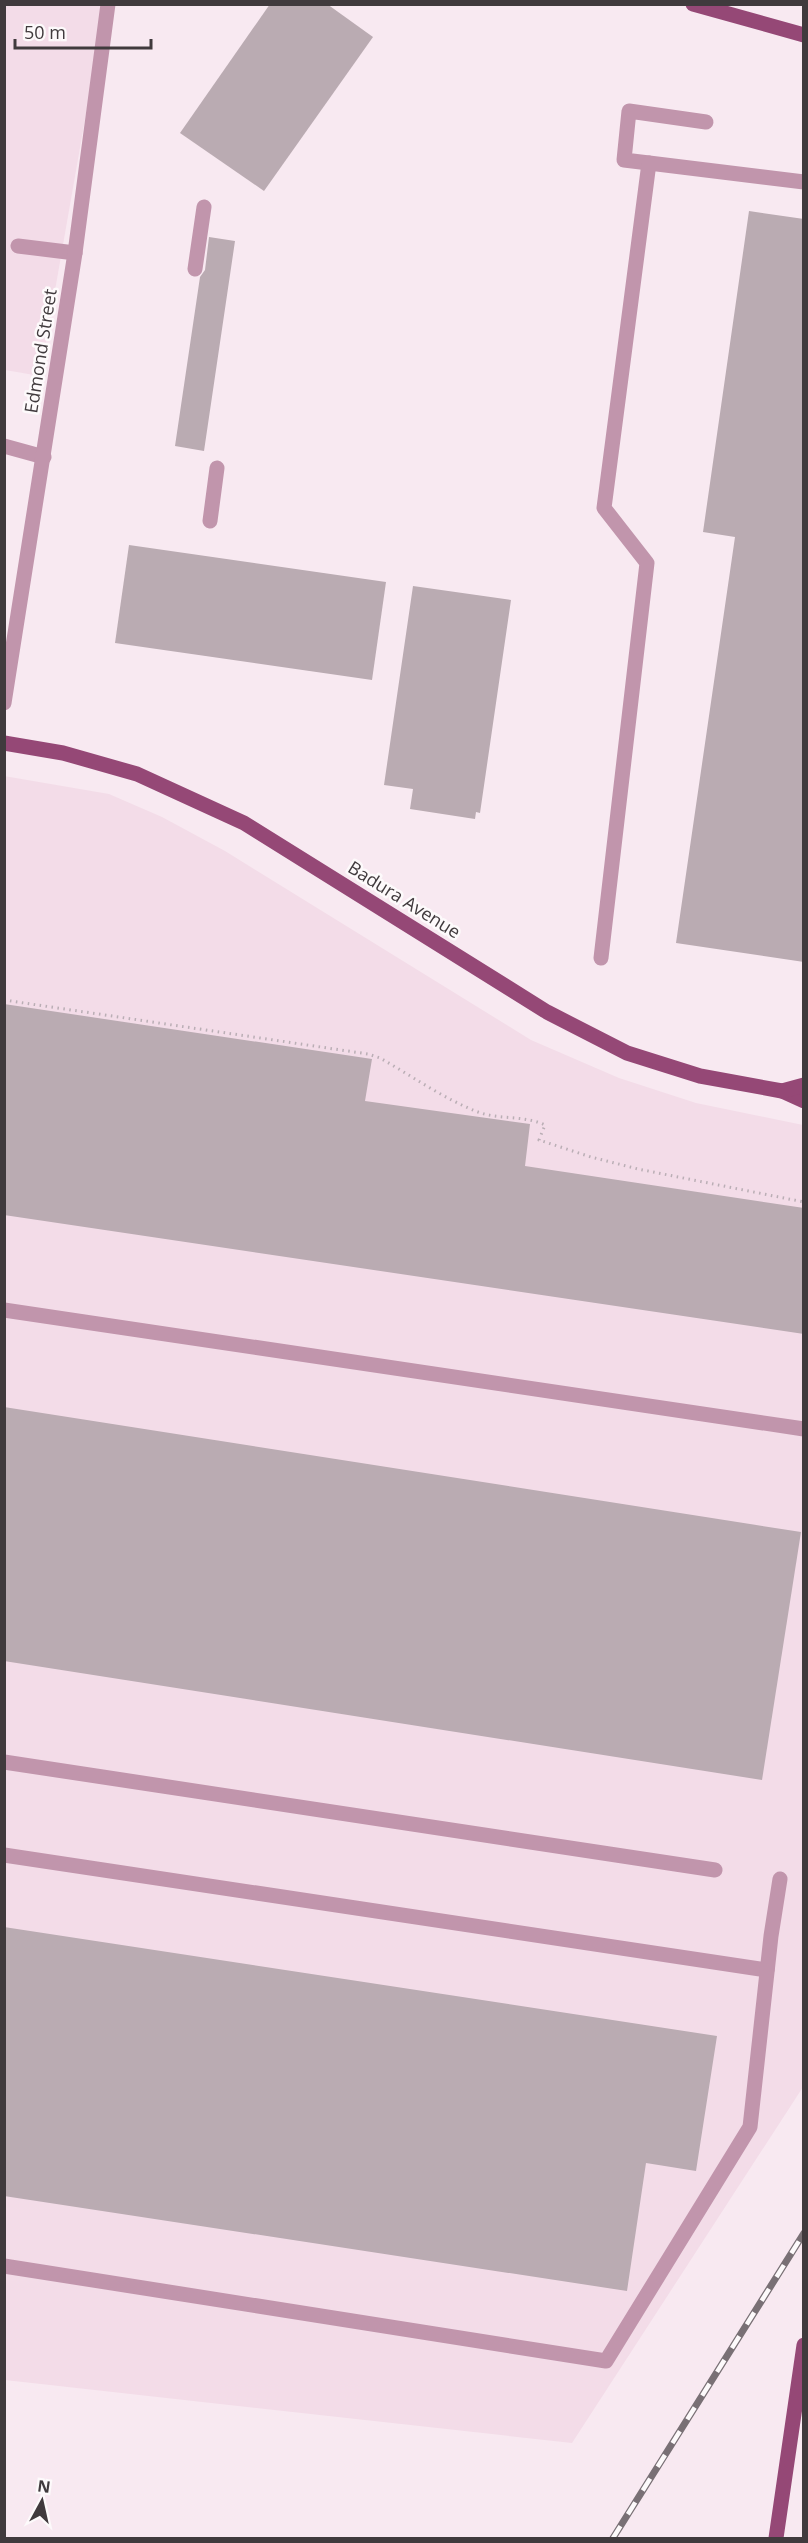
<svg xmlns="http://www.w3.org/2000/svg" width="808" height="2543" font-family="'Open Sans',sans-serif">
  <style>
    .built { fill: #f3dce8 }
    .building { fill: #baabb2 }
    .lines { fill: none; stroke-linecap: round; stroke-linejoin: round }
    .path { stroke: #baaeb5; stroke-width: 3; stroke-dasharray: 1.5 4.5; stroke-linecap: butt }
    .minor { stroke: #c195ac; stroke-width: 15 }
    .major { stroke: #954876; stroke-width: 15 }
    .rail-casing { stroke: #797075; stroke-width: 7 }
    .rail { stroke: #fdfafb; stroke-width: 4.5; stroke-dasharray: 14; stroke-linecap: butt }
    .labels { text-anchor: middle; stroke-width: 5; stroke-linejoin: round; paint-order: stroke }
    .street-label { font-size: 18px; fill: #403a3d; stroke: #fdfafb }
  </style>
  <rect width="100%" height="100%" fill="#f8e9f1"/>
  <g class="built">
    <polygon points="4,5 105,5 40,376 5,370"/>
    <polygon points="4,776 109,794 162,817 225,851 531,1040 619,1078 696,1103 803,1125 803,2087 572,2443 5,2380"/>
  </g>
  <g class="building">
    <polygon points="270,4 327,4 373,37 264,191 180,133"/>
    <polygon points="749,211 804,219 804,962 676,943 735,537 703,532"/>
    <polygon points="209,237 235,241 204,451 175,446 200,277 205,270"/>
    <polygon points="129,545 386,582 372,680 115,643"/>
    <polygon points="413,586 511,600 480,813 476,812 475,819 410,809 413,789 384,785"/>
    <polygon points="4,1004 372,1059 365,1101 530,1124 525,1166 804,1208 804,1334 4,1215"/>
    <polygon points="4,1407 801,1532 762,1780 4,1661"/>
    <polygon points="4,1927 717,2036 696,2171 646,2163 627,2291 4,2196"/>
  </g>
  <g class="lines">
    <path class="path" d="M4,1000L368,1054L380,1058C412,1076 444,1099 478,1112C499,1120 524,1115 545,1125L539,1140L591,1157L638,1169L804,1202"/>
    <g class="minor">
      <polyline points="649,163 624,160 629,111 706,122"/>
      <polyline points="18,246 75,253"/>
      <polyline points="195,269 204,207"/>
      <polyline points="4,446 44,457"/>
      <polyline points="210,521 217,468"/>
      <polyline points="4,703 75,253 108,4"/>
      <polyline points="601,958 647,563 604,508 649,163 804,182"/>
      <polyline points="4,1310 804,1429"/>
      <polyline points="4,1762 715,1870"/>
      <polyline points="4,1855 767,1970"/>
      <polyline points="4,2266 606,2361 750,2127 771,1936 780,1879"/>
    </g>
    <g class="major">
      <polyline points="693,4 804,35"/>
      <polyline points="4,743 63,753 137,774 244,823 547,1012 627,1053 700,1076 782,1091 804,1101"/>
      <polyline points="782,1091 804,1085"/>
      <polyline points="776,2538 804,2345"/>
    </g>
    <g class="rail-casing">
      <polyline id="rail" points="613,2538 804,2233"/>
    </g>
    <use href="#rail" class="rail"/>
  </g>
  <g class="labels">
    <g class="street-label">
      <text transform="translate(41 351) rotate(-81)" y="6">Edmond Street</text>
      <text transform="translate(404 900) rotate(32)" y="6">Badura Avenue</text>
    </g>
  </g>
  <rect width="808" height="2543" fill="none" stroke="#403a3d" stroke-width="12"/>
  <g transform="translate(42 2501) rotate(8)" stroke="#fdfafb" stroke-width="4.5" paint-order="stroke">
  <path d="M0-4.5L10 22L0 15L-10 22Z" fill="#403a3d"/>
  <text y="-9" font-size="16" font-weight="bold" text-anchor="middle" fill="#403a3d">N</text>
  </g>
  <path d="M15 39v9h136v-9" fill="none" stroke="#403a3d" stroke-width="3"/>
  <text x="24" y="39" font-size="18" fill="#403a3d" stroke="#fdfafb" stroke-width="4.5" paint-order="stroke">50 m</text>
</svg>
